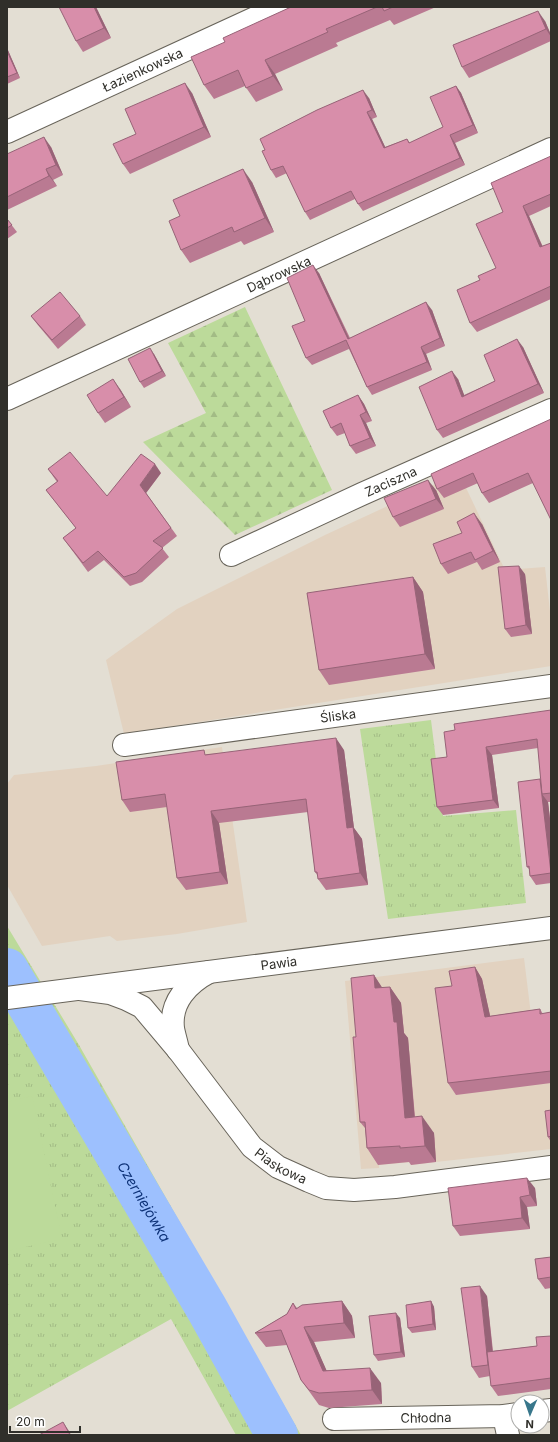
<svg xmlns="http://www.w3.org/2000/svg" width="558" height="1442" font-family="Inter,sans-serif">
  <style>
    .commercial { fill: #e2d2c0 }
    .grass { fill: url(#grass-tufts) }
    .forest { fill: url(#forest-firs) }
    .pitch { fill: #bcda9a }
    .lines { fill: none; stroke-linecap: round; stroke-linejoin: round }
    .river { stroke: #9dc0fe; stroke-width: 42 }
    .street-casing { stroke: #68645a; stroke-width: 24 }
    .street { stroke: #fff; stroke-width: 22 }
    .wall { fill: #ba7a92 }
    .shaded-wall { fill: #976377 }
    .building { fill: #d88eaa; stroke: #976377 }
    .labels { text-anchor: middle; stroke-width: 4; stroke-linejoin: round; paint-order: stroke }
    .street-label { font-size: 13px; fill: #302f2a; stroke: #fff }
    .water-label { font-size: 14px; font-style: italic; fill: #0f3379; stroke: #fff }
  </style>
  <defs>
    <pattern id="grass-tufts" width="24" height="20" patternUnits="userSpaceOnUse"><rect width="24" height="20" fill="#bcda9a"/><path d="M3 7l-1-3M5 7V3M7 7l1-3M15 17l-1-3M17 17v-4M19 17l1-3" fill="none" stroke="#a2bb85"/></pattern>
    <pattern id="forest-firs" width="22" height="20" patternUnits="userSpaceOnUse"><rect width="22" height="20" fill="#bcda9a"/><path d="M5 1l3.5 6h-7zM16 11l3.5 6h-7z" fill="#a2bb85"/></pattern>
  </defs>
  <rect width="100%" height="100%" fill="#e3ded3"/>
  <g class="commercial">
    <polygon points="459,473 505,570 545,567 551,620 551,666 124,734 106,660 177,609 325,535"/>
    <polygon points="222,747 247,922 177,934 117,941 110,936 42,946 7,885 7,784 14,775 96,766"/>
    <polygon points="524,958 532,1023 551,1046 551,1149 436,1162 411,1165 411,1162 379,1165 379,1168 361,1169 345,981"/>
  </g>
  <g class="grass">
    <polygon points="431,720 443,816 516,810 526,903 388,919 360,729"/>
    <polygon points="7,926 79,1045 301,1435 236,1435 171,1319 7,1411"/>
  </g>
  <polygon class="forest" points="245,307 332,490 235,535 143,442 206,413 168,343"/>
  <polygon class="pitch" points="32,1096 62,1239 7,1251 7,1102"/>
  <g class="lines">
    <path class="river" id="s1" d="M7,969L207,1309L277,1435"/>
    <g class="street-casing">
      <g id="street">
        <path id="s2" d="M7,132L279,7"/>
        <path id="s3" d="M7,399L551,149"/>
        <path id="s4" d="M231,555L362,494L551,410"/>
        <path id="s5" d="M124,745L551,686"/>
        <path id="s6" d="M80,989L110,993L126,999L142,1007L179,1051L252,1147L278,1167L309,1181L326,1188L354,1190L395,1187L551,1167"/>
        <path id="s7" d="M7,998L551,928"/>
        <path d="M178,1050C177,1043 174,1035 173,1028C170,1002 188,983 209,972"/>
        <polyline points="542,1411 551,1410"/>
        <polyline points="504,1416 508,1435"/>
        <path id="s8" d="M334,1419L504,1416L518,1414"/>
      </g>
    </g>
    <use href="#street" class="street"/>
  </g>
  <g class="wall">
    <polygon points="96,7 111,38 83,52 76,41"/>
    <polygon points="291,7 436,7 394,25 390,20 336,43 338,46 275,74 283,90 256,102 245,86 214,99 204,85 225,42"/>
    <polygon points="545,21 551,35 551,41 469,78 462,67"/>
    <polygon points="7,48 20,78 7,84"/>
    <polygon points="456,86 461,93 478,133 455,143 465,165 363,211 358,204 355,199 310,220 305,212 287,173 276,178 271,170 369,98 377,117 372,119 385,147 407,139 410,143 443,127"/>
    <polygon points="192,93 211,137 130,174 123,164 136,134"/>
    <polygon points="51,147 63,175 53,180 57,186 7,210 7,154"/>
    <polygon points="551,156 551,206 529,216 543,247 551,243 551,299 477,332 470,323 480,280 496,268 503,212"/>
    <polygon points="252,182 274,232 244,245 241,241 190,263 181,250 180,216"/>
    <polygon points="7,219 17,232 7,239"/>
    <polygon points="319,273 350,338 432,310 445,346 426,354 432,370 372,395 367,387 349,349 312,365 306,358 305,321"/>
    <polygon points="31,316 80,316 86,325 58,349 37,324"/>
    <polygon points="523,347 544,393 443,438 437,430 458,379 464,395 495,381"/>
    <polygon points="154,354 166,376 144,388 140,382"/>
    <polygon points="120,389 131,407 105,423 98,413"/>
    <polygon points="358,395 364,404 372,421 366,423 376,446 356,454 350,446 345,433 337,436 331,428"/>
    <polygon points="551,419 533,483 489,503 482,493 478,483 444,498 437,489"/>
    <polygon points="48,469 107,496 161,473 146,493 177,536 162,548 169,557 142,582 130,586 104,560 88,572 63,538 76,528 46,490 57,482"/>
    <polygon points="436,490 444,509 400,527 393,517"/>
    <polygon points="482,524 500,562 482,570 477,562 448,574 441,564 462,533"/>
    <polygon points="525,574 532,634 511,637 505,629"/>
    <polygon points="413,577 423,592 435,669 329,685 319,670"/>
    <polygon points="551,710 551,802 548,802 551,827 551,883 536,885 530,876 529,869 527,867 540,779 541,780 538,748 492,755 499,808 443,815 437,807 447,757 455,730"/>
    <polygon points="344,750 354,828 362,839 368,885 326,890 318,879 318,876 315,872 308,812 219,823 228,884 186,890 177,878 167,807 130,812 122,800 207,754"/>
    <polygon points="475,967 482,979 490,1016 540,1009 543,1014 551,1012 551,1083 456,1095 448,1083 452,986"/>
    <polygon points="374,975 382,988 390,987 401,1003 404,1033 408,1038 415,1117 434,1133 436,1162 411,1165 409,1162 378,1165 367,1148 365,1128 360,1122 356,1037"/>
    <polygon points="551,1110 551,1142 548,1137"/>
    <polygon points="535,1188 537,1206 527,1207 530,1229 460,1236 453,1226"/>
    <polygon points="551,1257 551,1288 545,1289 538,1279"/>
    <polygon points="487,1296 493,1351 537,1346 551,1336 551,1389 498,1396 491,1386 490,1376 479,1378 472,1367"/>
    <polygon points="342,1301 352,1316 355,1338 314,1342 326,1370 381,1383 382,1404 329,1408 319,1405 301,1380 287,1345 266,1347 255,1333 287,1314 293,1303 297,1308"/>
    <polygon points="431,1301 434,1307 436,1330 412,1333 408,1328"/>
    <polygon points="400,1318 405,1357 378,1361 374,1355"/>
  </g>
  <g class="shaded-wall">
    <polygon points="94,7 96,7 111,38 104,28"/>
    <polygon points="538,11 545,21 551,35 551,37 546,29"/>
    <polygon points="7,48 20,78 17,73 7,51"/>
    <polygon points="265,60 275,74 283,90 273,76"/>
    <polygon points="185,83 192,93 211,137 204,127"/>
    <polygon points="456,86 461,93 478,133 473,125"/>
    <polygon points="363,90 369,98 377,117 372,110"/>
    <polygon points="367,112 372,119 389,155 384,148"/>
    <polygon points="450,135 455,143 465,165 460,158"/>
    <polygon points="44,137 51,147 63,175 56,165"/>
    <polygon points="46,169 53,180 57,186 49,176"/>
    <polygon points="243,169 252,182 274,232 265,218"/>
    <polygon points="523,206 529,216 547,257 540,247"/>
    <polygon points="313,265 319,273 353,347 348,339"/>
    <polygon points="426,302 432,310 445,346 440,338"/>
    <polygon points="517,339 523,347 544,393 538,384"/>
    <polygon points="421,347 426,354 432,370 427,362"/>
    <polygon points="150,348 154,354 166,376 162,371"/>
    <polygon points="452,371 458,379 468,405 462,397"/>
    <polygon points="113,379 120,389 131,407 124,397"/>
    <polygon points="358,395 364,404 372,421 366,412"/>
    <polygon points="360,415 366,423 376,446 370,438"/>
    <polygon points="155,464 161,473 146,493 140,485"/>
    <polygon points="428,480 436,490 444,509 436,499"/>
    <polygon points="474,513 482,524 500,562 493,551"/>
    <polygon points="519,566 525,574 532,634 526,625"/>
    <polygon points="413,577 423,592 435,669 425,654"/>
    <polygon points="336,738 344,750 354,828 362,839 368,885 360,873 347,828"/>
    <polygon points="486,747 492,755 499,808 493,800"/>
    <polygon points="540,779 546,788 542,794 548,802 551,827 551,873"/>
    <polygon points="211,811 219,823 228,884 220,872"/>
    <polygon points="475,967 482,979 493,1029 485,1017"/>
    <polygon points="374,975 385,992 375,988"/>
    <polygon points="390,987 401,1003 404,1033 408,1038 416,1134 405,1118"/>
    <polygon points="422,1116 434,1133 436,1162 425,1146"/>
    <polygon points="527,1178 535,1188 537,1206 530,1195"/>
    <polygon points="520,1197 527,1207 530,1229 522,1218"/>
    <polygon points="480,1286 487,1296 495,1376 488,1365"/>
    <polygon points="342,1301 352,1316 355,1338 344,1323"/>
    <polygon points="431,1301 434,1307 436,1330 433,1324"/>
    <polygon points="396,1313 400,1318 405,1357 401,1352"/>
    <polygon points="304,1327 314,1342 333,1385 323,1371"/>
    <polygon points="370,1368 381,1383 382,1404 372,1390"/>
    <polygon points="63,1422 69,1431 71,1435 70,1435"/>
  </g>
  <g class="building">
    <polygon points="59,7 94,7 104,28 76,41"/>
    <polygon points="291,7 377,7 326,29 328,32 265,60 273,76 246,88 238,70 204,85 191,57 225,42 223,38"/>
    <polygon points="382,7 393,7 384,11"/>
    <polygon points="538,11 546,29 462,67 453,45"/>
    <polygon points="7,51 17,73 7,77"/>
    <polygon points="185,83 204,127 123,164 113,144 136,134 125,109"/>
    <polygon points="456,86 473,125 450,135 460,158 358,204 351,191 305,212 283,166 271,170 262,151 265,150 260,139 317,110 363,90 372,110 367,112 384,148 407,139 409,143 443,127 430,97"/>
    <polygon points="44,137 56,165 46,169 49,176 7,197 7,154"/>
    <polygon points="551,156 551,194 523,206 540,247 551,243 551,286 470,323 457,290 480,280 478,276 496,268 476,224 503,212 491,183"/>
    <polygon points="243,169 265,218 234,232 232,227 181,250 169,221 180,216 173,200"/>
    <polygon points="7,219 12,225 7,228"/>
    <polygon points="313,265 348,339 426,302 440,338 421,347 427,362 367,387 346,340 306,358 292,326 305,321 287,278"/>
    <polygon points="60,292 80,316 52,340 31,316"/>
    <polygon points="517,339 538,384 437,430 419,387 452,371 462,397 495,381 484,355"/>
    <polygon points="150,348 162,371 140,382 128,359"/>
    <polygon points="113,379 124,397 98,413 87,395"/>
    <polygon points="358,395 366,412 360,415 370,438 350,446 341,423 331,428 323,411"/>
    <polygon points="551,419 551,520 528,473 482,493 473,473 437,489 431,474"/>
    <polygon points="70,452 107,496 141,454 155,464 140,485 171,528 153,541 163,548 136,573 124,577 98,551 83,563 63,538 76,528 46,490 58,481 48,469"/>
    <polygon points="428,480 436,499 393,517 384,498"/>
    <polygon points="474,513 493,551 475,560 471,552 441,564 433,544 462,533 457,522"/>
    <polygon points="519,566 526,625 505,629 498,567"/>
    <polygon points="413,577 425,654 319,670 307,593"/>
    <polygon points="551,710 551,793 542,794 537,739 486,747 493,800 437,807 431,759 447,757 444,732 455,730 454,724"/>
    <polygon points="336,738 347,828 353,827 360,873 318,879 317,872 315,872 306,799 211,811 220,872 177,878 165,794 122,800 116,762 204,750 205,755"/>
    <polygon points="540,779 551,873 530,876 529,866 527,867 518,782"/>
    <polygon points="475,967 485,1017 540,1009 540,1014 551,1012 551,1071 448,1083 435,988 452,986 449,971"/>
    <polygon points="374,975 375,988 390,987 394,1022 397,1022 405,1118 422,1116 425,1146 400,1148 400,1146 367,1148 365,1122 360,1122 353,1037 356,1037 351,978"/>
    <polygon points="551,1110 551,1136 548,1137 545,1111"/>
    <polygon points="527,1178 530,1195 520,1197 522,1218 453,1226 448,1188"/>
    <polygon points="551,1257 551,1277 538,1279 535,1259"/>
    <polygon points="480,1286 488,1365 472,1367 461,1288"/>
    <polygon points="342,1301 344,1323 304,1327 323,1371 370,1368 372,1390 319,1393 309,1390 301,1380 281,1330 255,1333 287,1314 293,1303 296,1309 302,1305"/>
    <polygon points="431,1301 433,1324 408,1328 406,1305"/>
    <polygon points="396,1313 401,1352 374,1355 369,1316"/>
    <polygon points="551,1336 551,1378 491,1386 487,1352 537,1346 536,1337"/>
    <polygon points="63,1422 70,1435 39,1435"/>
  </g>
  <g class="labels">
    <g class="street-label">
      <text dy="5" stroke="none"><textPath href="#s2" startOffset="149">Łazienkowska</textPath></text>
      <text dy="5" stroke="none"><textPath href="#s3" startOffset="299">Dąbrowska</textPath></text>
      <text dy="5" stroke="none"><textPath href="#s4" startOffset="176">Zaciszna</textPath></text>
      <text dy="5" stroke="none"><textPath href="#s5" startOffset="216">Śliska</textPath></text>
      <text dy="5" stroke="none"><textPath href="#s7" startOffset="274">Pawia</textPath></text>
      <text dy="5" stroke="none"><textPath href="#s6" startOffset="278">Piaskowa</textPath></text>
      <text dy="5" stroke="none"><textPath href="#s8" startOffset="92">Chłodna</textPath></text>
    </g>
    <g class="water-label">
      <text dy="5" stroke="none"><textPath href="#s1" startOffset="270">Czerniejówka</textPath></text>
    </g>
  </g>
  <rect width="558" height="1442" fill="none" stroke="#302f2a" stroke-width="16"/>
  <g transform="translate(530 1414) rotate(182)"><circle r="19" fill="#ffffff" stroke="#acacaa"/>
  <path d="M0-3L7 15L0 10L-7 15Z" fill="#38778b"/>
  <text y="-6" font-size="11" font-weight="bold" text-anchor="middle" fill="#302f2a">N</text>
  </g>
  <path d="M10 1426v6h70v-6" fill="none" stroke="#302f2a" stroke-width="2"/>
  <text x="16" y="1426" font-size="12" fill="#302f2a" stroke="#ffffff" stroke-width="3" paint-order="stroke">20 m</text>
</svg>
